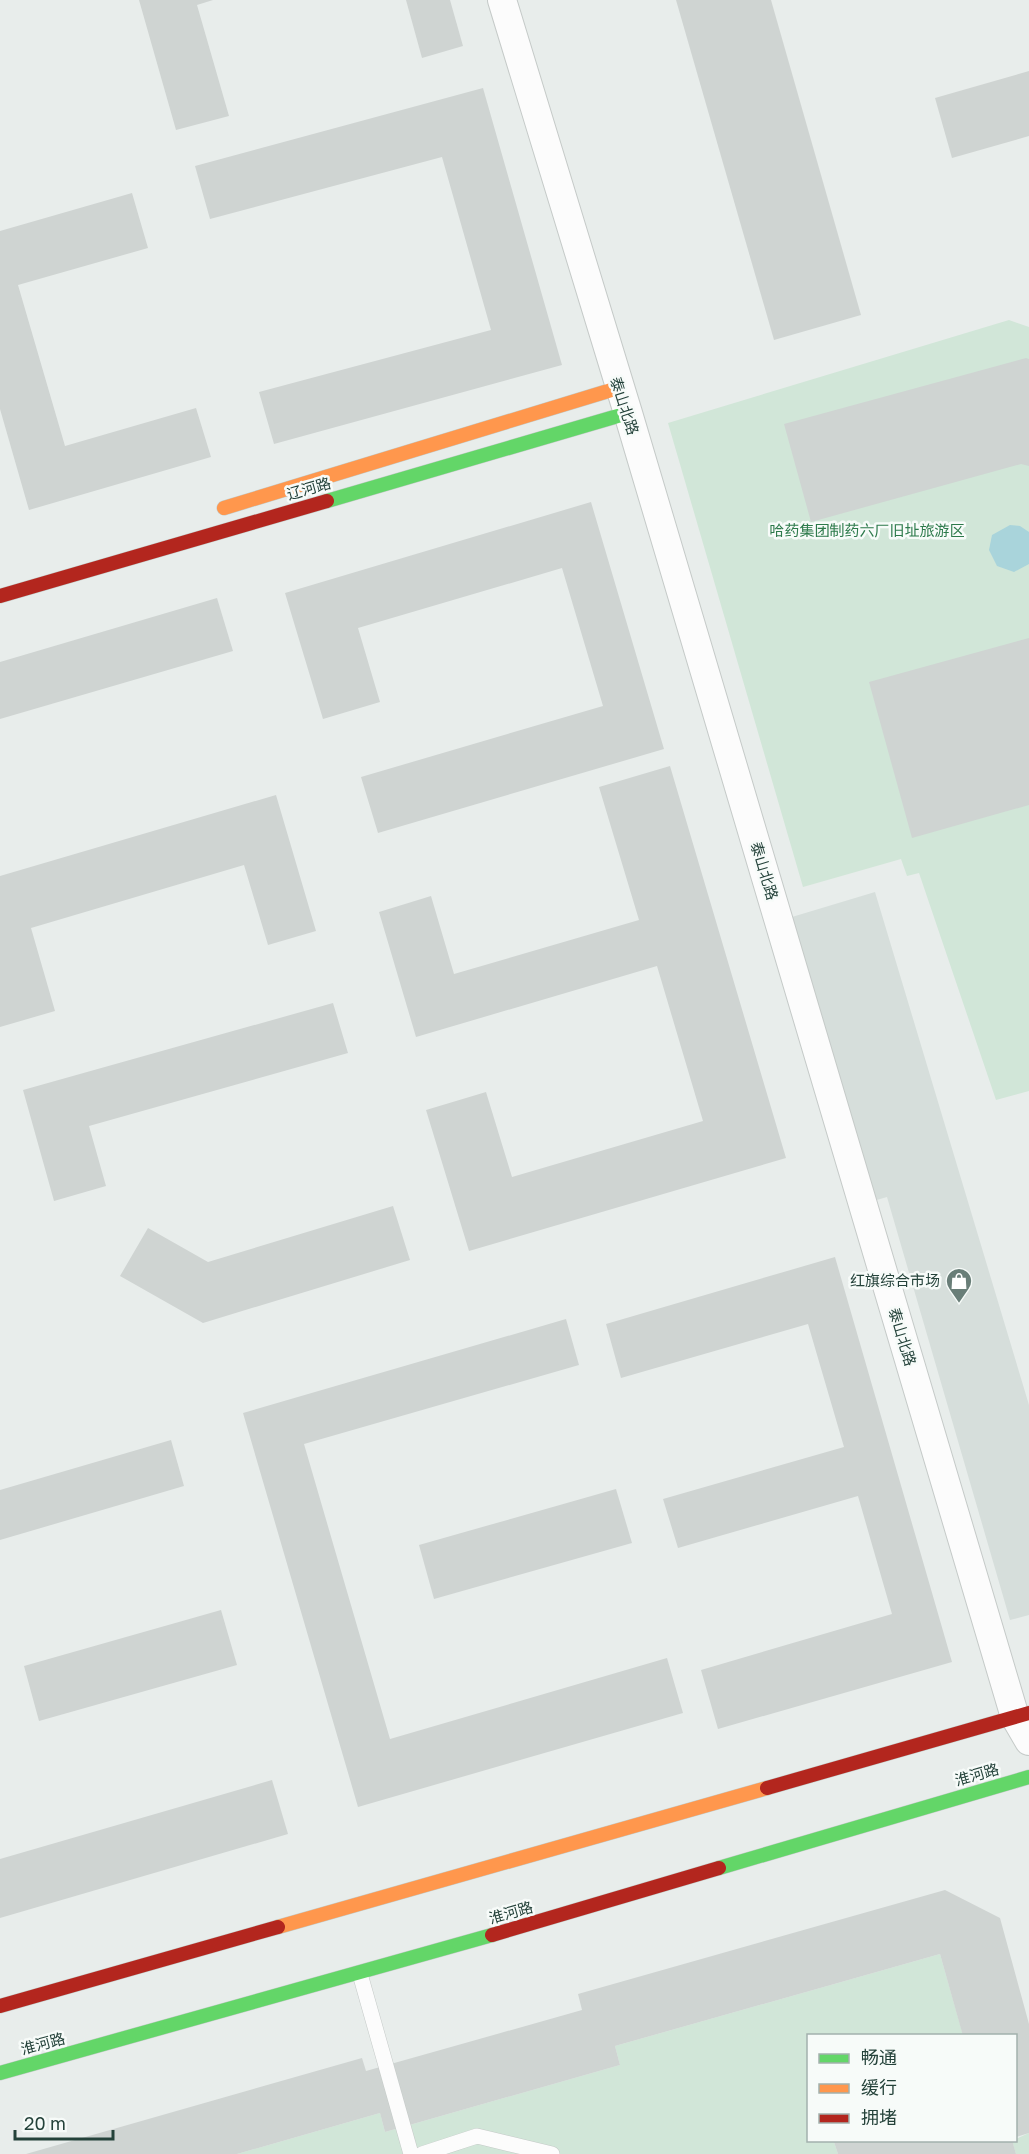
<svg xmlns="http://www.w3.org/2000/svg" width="1029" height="2154" font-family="'Golos Text','Noto Sans SC',sans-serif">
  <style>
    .built { fill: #d6dedb }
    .green { fill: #d1e6d8 }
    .water { fill: #a9d4db }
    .building { fill: #cfd4d2 }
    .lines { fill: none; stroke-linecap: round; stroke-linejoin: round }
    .lane-casing { stroke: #c5cac8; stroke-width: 16 }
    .street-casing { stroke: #c5cac8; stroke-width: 30 }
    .fast-casing { stroke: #c3cbc8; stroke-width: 15 }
    .slow-casing { stroke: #c3cbc8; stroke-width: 15 }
    .jam-casing { stroke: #c3cbc8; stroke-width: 15 }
    .lane { stroke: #fcfcfc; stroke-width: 15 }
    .street { stroke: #fcfcfc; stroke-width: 28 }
    .fast { stroke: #63d668; stroke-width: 14 }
    .slow { stroke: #ff974d; stroke-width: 14 }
    .jam { stroke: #b3261e; stroke-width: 14 }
    .labels { text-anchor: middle; stroke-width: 5; stroke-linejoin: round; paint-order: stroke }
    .street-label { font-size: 15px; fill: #24423a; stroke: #f7fbf9 }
    .park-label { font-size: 15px; fill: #2d7a4b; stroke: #f7fbf9 }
    .poi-label { font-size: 15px; fill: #24423a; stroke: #f7fbf9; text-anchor: end }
  </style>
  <rect width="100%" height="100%" fill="#e8edeb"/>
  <polygon class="built" points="875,892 1029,1405 1029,1615 1010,1620 887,1197 866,1203 782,920"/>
  <g class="green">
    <polygon points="1009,320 1029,327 1029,1091 996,1100 919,873 907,876 901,859 803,887 668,423"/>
    <polygon points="940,1954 963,2035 808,2036 808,2140 840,2141 834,2142 838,2154 237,2154 380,2113 385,2132 620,2065 615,2046"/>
    <polygon points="1029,2133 1029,2154 1016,2154 1012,2141"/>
  </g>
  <polygon class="water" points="1010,525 1020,526 1029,532 1029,564 1014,572 997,566 989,550 992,535"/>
  <g class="building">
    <polygon points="139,0 213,0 197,5 229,116 176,130"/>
    <polygon points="406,0 450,0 463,46 422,58"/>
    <polygon points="676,0 771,0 861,315 774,340"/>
    <polygon points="1029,71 1029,136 952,158 935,98"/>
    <polygon points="483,88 562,365 274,444 259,392 491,330 442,157 210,219 195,166"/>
    <polygon points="132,193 148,248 18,285 65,446 196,408 211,457 29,510 0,409 0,231"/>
    <polygon points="1026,358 1029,359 1029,466 1021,464 811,522 784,424"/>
    <polygon points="591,502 664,749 378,833 361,777 603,706 562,568 358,628 380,702 323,719 285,593"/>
    <polygon points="217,598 233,651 0,719 0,662"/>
    <polygon points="1029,638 1029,805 912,838 869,682"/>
    <polygon points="670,766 786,1158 469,1251 426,1110 486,1092 512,1177 703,1121 657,966 416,1037 379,912 431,896 454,974 639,920 599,787"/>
    <polygon points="276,795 316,931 268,945 244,865 31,928 55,1011 0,1027 0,876"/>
    <polygon points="333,1003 348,1053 89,1126 106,1186 54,1201 23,1090"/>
    <polygon points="393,1206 410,1260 203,1323 120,1276 148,1228 208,1262"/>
    <polygon points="835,1257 952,1662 718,1729 701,1670 892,1614 858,1496 678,1548 663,1499 844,1447 808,1324 621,1378 606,1324"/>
    <polygon points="566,1319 579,1365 304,1444 390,1739 667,1658 683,1713 358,1807 243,1413"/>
    <polygon points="171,1440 184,1486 0,1540 0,1490"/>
    <polygon points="616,1489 632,1543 434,1599 419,1545"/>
    <polygon points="221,1610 237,1665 39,1721 24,1666"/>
    <polygon points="272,1780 288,1834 0,1918 0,1859"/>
    <polygon points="945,1890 1000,1918 1029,2024 1029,2133 1016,2137 1016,2036 963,2036 940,1954 615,2046 620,2065 385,2132 380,2113 237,2154 26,2154 362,2058 366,2071 582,2010 578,1994"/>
    <polygon points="840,2140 1012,2140 1016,2154 838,2154 834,2142"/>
  </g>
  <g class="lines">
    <g class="lane-casing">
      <g id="lane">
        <polyline points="360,1974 411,2154"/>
        <polyline points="422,2154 477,2136 552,2154"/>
      </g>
    </g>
    <g class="street-casing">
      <polyline id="street" points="502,0 628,413 1015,1717 1029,1741"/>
    </g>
    <g class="fast-casing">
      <g id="fast">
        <polyline points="327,501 628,413"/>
        <polyline points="719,1868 1029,1777"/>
        <polyline points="0,2073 492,1935"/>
      </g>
    </g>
    <g class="slow-casing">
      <g id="slow">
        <polyline points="224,508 618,388"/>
        <polyline points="278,1927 767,1788"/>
      </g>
    </g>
    <g class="jam-casing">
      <g id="jam">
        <polyline points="0,596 327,501"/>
        <polyline points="767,1788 1029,1713"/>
        <polyline points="492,1935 719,1868"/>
        <polyline points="0,2006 278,1927"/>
      </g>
    </g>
    <use href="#lane" class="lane"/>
    <use href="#street" class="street"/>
    <use href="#fast" class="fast"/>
    <use href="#slow" class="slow"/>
    <use href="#jam" class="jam"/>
  </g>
  <defs>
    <g id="shop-pin" transform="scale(1.35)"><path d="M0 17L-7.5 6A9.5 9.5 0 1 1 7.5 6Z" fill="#697e78" stroke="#f7fbf9"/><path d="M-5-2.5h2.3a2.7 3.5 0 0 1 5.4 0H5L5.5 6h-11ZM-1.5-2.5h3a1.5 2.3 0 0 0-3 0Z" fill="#fff"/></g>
  </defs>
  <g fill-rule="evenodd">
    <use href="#shop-pin" x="959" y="1281"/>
  </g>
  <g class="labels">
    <g class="street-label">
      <text transform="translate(624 406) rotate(72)" y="5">泰山北路</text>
      <text transform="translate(309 489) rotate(-16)" y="5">辽河路</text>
      <text transform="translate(764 871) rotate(73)" y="5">泰山北路</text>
      <text transform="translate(902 1337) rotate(73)" y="5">泰山北路</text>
      <text transform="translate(977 1775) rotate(-16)" y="5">淮河路</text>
      <text transform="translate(511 1913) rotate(-16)" y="5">淮河路</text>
      <text transform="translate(43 2044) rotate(-15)" y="5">淮河路</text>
    </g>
    <g class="park-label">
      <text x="867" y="536">哈药集团制药六厂旧址旅游区</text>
    </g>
    <g class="poi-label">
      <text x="940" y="1286">红旗综合市场</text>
    </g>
  </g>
  <rect x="807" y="2034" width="210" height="108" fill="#f7fbf9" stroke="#a3b1ad" stroke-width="1.5"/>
  <rect x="819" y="2054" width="30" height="9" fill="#63d668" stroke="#a3b1ad" stroke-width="1.5"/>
  <text x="861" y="2064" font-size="18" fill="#24423a">畅通</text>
  <rect x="819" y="2084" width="30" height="9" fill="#ff974d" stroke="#a3b1ad" stroke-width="1.5"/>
  <text x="861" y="2094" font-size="18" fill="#24423a">缓行</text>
  <rect x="819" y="2114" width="30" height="9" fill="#b3261e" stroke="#a3b1ad" stroke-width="1.5"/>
  <text x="861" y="2124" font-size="18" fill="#24423a">拥堵</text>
  <path d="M15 2130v9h98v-9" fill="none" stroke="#24423a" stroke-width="3"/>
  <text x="24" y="2130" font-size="18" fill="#24423a" stroke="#f7fbf9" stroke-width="4.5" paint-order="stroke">20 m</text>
</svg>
